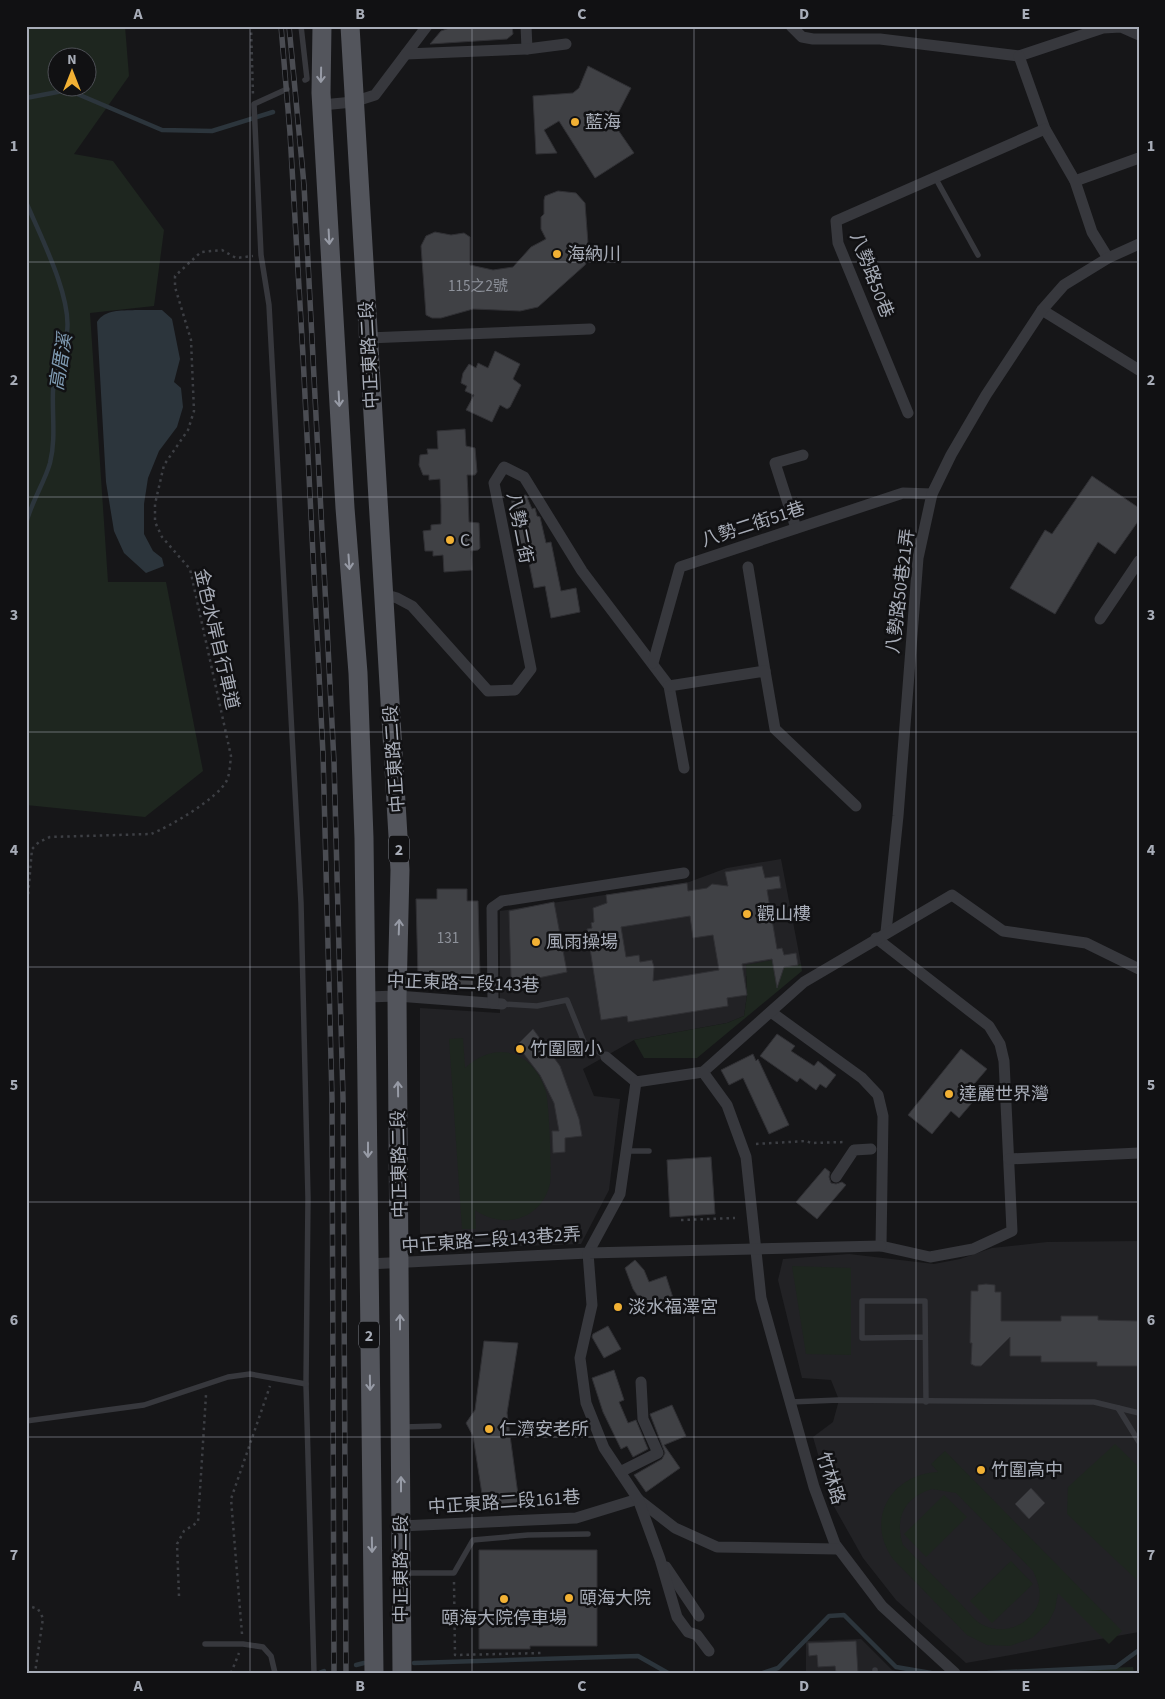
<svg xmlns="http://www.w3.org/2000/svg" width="1165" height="1699" font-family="'Source Sans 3','Noto Sans TC',sans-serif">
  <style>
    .built { fill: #222225 }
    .green { fill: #1e261f; fill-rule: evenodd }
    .water { fill: #2c353c }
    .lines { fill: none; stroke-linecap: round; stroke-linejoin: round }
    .stream { stroke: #2c353c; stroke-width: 4.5 }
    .building { fill: #404145; stroke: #303034; fill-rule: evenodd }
    .path { stroke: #3d3f44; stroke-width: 2.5; stroke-dasharray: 2.5 4; stroke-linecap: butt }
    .lane { stroke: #37383d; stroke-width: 5.5 }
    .street { stroke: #37383d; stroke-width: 11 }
    .primary { stroke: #53555c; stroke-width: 19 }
    .rail-casing { stroke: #4a4c52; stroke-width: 5.5 }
    .rail { stroke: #111113; stroke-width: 4; stroke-dasharray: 11; stroke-linecap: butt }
    .oneway { stroke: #979ba6 }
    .grid { fill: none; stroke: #a8adb8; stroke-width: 1; stroke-opacity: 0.55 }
    .poi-dot { fill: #f2b134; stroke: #111113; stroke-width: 2 }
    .labels { text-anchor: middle; stroke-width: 5; stroke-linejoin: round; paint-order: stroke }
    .number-label { font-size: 15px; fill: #8e929b }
    .shield { fill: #111113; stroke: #7b7e86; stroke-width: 1 }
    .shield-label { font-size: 16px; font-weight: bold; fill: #a8adb8 }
    .poi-label { font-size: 18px; fill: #a8adb8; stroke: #111113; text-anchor: start }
    .street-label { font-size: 18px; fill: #a8adb8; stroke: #111113 }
    .water-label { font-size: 19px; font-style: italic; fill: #7f9bb3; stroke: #111113 }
    .neatline { fill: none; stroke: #a8adb8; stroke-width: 2 }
    .grid-label { font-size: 16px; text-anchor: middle; font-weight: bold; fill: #a8adb8 }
  </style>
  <rect width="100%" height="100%" fill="#161618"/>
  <g class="built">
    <polygon points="781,859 801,964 784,967 780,973 746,976 747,995 744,1016 727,1023 634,1040 583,1069 594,1096 620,1099 609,1190 581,1244 439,1249 425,1241 420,1233 420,1008 500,1013 500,911 689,882 727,868"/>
    <polygon points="1139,1241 1139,1632 966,1663 896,1600 863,1558 832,1503 813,1437 833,1422 839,1400 831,1380 802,1378 778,1280 783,1259 849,1254 934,1264 960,1259 992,1248 1047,1242"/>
    <polygon points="861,1639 892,1670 904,1673 806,1673 806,1641"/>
  </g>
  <g class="green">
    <path d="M26,26H125L129,76L74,154L113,161L164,230L154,306L90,313L108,582H166L203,771L145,817L26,805ZM58,58H88V88H58Z"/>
    <polygon points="773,960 780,973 784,967 801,964 802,971 697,1058 644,1058 634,1040 727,1023 744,1016 747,995 746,965"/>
    <path d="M463,1038L465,1068C496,1039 534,1051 546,1092C549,1103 552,1173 550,1184C541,1220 504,1230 475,1210L476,1229H462L449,1039Z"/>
    <polygon points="792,1266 851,1268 851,1355 806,1354"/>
    <polygon points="1115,1444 1139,1467 1139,1582 1067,1514 1068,1487"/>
    <path d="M945,1451L1122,1631L1109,1644L1058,1593L1055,1609L1048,1623L1032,1638L1010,1646L987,1645L967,1635L893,1559C864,1519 892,1474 938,1472L931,1464ZM932,1489L956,1493L1033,1571C1040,1586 1044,1600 1032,1614C1020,1629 999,1634 981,1624C973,1619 966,1609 959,1602C940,1583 922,1564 903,1545C894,1518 905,1497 932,1489Z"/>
    <polygon points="944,1495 967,1517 926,1557 904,1534"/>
    <polygon points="1011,1561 1033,1584 992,1623 970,1601"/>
    <polygon points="1133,1667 1134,1673 1072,1673 1073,1669"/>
  </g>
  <path class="water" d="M135,310H162L172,319L180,359L174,382L181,388L183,407L177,427L159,451L148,478L144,504V534L153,551L162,558L164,566L146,573L124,553L114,531L106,482L97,322C105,309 121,311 135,310Z"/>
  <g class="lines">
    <g class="stream">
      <polyline points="26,98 68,90 162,130 212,131 273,112"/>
      <path d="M26,202C40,235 72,297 67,332C64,352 54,372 53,391C52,416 56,439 50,463C44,484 31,502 26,524"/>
      <polyline points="414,1663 638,1656 668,1673"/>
      <polyline points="356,1665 364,1663"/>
      <polyline points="319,1673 324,1671"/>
      <polyline points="763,1673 778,1668 829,1616 844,1615 896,1667 931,1673"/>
      <polyline points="988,1673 1116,1667 1139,1650"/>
    </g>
  </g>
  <g class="building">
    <polygon points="455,26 512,26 513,34 507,39 430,44 441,31"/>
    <polygon points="588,66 631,88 616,117 616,127 634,153 595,178 559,121 544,130 557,153 536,154 533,96 573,93 579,88"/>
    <polygon points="558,191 576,193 585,203 589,257 585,265 538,307 520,311 473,309 441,318 432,318 426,315 421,246 426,236 435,232 451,235 464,233 470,237 470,265 493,270 513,267 531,247 546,239 541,229 541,217 544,214 544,200 545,196"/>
    <polygon points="495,351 520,364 513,379 521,385 510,407 507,409 500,405 492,422 466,410 474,395 465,391 467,386 461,383 463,373 469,364 476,368 478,363 488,368"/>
    <polygon points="465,429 466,446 475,448 477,472 475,475 467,475 468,494 469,522 479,523 480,548 478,550 471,551 472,570 444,572 443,555 433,556 433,551 425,551 423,531 431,530 431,525 441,524 441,506 440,479 429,480 429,475 423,475 419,465 420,455 428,454 427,449 438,449 437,431"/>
    <polygon points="1092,476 1139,508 1139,520 1115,554 1098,542 1055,614 1010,588 1045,530 1052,534"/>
    <polygon points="526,495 532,509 535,508 537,516 540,517 546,543 551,542 561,591 576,588 580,612 551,618 545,586 534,588 525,543 520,544 511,498"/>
    <path d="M762,866L765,878L779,876L781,888L767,890L777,949L782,948L784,955L796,953L798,965L784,967L777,988L772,959L742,964L747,995L727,998L728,1006L628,1022L627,1016L601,1020L587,929L592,928L591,923L594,922L593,908L607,903L606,895L687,883L688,891L707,888L712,884L728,886L725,872ZM690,916L693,938L713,935L719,970L653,981L654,967L652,960L640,962L639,955L626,957L621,927Z"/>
    <polygon points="437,889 467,889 467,901 478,901 480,977 472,978 472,986 439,987 438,975 418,976 416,899 437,899"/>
    <polygon points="554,902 567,972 514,983 511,978 509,911"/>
    <polygon points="533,1029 560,1066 579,1119 582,1136 565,1138 565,1152 553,1153 552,1131 559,1131 554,1103 540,1075 517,1045"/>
    <polygon points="777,1034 795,1046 791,1051 814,1066 818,1061 836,1075 826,1088 820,1084 816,1090 800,1078 797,1082 760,1056"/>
    <polygon points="961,1049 987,1069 969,1090 977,1097 959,1118 951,1111 932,1134 908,1115"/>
    <polygon points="753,1054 756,1061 758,1059 789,1125 769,1134 743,1078 729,1085 721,1070"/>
    <polygon points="711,1157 715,1214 670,1217 667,1160"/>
    <polygon points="825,1168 830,1172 829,1177 831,1183 836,1184 842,1182 846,1185 817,1219 796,1202"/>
    <polygon points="635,1260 644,1270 649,1282 666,1276 674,1301 648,1311 633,1289 625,1268"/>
    <polygon points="986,1284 995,1285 995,1292 1001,1292 1001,1321 1061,1321 1061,1316 1098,1316 1098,1320 1139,1321 1139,1366 1097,1366 1097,1362 1041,1362 1041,1356 1010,1356 1010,1337 981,1366 975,1366 971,1364 972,1343 970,1343 971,1291 978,1291 978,1285"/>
    <polygon points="608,1326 621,1349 604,1358 592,1337 593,1334"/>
    <polygon points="484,1341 518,1343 507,1413 519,1502 484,1507 473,1436 466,1423 475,1410"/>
    <polygon points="614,1370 624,1400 619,1402 628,1423 636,1420 648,1449 633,1457 627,1446 621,1449 603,1412 592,1378"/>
    <polygon points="672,1405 686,1436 664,1445 680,1468 646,1492 634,1475 662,1459 665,1453 650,1414"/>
    <polygon points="1031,1488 1045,1503 1029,1519 1015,1504"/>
    <polygon points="479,1550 597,1550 597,1646 530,1646 530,1649 479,1649"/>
    <polygon points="856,1641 858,1673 836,1673 835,1666 818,1667 817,1655 809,1656 808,1643"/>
  </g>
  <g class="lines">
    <g class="path">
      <polyline points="251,26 253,95"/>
      <path d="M26,920L32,849L39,842L50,837L151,834C169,827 219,798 227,780C230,773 230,763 231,756L190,569L162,537L155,522V504L164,465L188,430L194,411L191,340L175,287V276L201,252L222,250L236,258L253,256"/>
      <polyline points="756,1144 806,1141 811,1143 845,1142"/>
      <polyline points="681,1220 735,1218"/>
      <polyline points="454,1582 455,1655 542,1653"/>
      <polyline points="179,1596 177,1544 184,1531 198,1522 206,1395"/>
      <polyline points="26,1605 38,1609 43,1618 35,1673"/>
      <polyline points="242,1634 231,1499 270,1386"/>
      <polyline points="231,1673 239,1653"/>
    </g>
    <g class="lane">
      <polyline points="301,26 307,79 305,80"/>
      <polyline points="287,89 254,104 261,255 269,305 301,903 308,1198 306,1384 314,1673"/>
      <polyline points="936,179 978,255"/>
      <polyline points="502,1004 537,1006 567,1000 584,1042 606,1057"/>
      <polyline points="626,1151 649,1151"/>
      <polyline points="925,1337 862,1338 862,1301 925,1301 926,1402"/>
      <polyline points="790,1402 839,1400 1094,1402 1139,1413"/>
      <polyline points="1118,1408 1139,1442"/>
      <polyline points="26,1421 144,1405 228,1377 250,1374 306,1384"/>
      <polyline points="403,1427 439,1426"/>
      <polyline points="403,1573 454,1573 473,1540 528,1535 588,1534"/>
      <polyline points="205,1644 243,1644 263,1647 271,1656 275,1673"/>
      <polyline points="875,1670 875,1673"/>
    </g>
    <g class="street">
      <polyline points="526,26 527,49"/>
      <polyline points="791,26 802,37 813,39 880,39 1019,56 1103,28 1121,27 1139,35"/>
      <polyline points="406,54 527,49 566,44"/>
      <polyline points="1019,56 1045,129"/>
      <polyline points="322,105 353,102 375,95 427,26"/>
      <polyline points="1075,181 1139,158"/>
      <polyline points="1042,310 1139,370"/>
      <polyline points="368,338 590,329"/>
      <polyline points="908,413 838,243 836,221 1045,129 1075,181 1092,232 1108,258"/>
      <polyline points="796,528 775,463 803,455"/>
      <polyline points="748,567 765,671"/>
      <polyline points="383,594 397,598 412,606 488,691 515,690 531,669 494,483 504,467 524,477 582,571 669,686 684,768"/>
      <polyline points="1100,619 1139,561"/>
      <polyline points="653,663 680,567 903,493 932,494"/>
      <polyline points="669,686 765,671 775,729 856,806"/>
      <polyline points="886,932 898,816 918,558 932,494 951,455 986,395 1042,310 1064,285 1108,258 1139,244"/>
      <polyline points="367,997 397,996 502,1004"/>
      <polyline points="493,1003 492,908 502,901 684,873"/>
      <polyline points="771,1012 862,1078 878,1095 883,1116 881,1246 930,1257 973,1249 1012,1231 1004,1061 1000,1044 989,1026 876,938"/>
      <polyline points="606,1057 636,1082 703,1072 804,982 952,895 1003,931 1086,943 1139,969"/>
      <polyline points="703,1072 727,1105 746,1157 761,1298 814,1487 835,1544 882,1606 955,1673"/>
      <polyline points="1009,1159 1139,1153"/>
      <polyline points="836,1177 854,1150 871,1149"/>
      <polyline points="368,1264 588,1253 620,1194 636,1082"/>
      <polyline points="620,1472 658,1453 643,1419 641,1382"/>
      <polyline points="639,1500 675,1528 717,1547 837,1549"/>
      <polyline points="401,1526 576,1518 638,1499"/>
      <polyline points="666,1567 699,1616"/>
      <polyline points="709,1651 697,1635 688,1632 677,1617 660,1559 638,1499 604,1448 586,1403 580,1358 592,1305 588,1253 881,1246"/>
    </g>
    <g class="primary">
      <polyline points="322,26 321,93 345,508 358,673 364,838 374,1673"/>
      <polyline points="350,26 400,870 397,996 402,1673"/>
    </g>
    <g class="rail-casing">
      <g id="rail">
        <polyline points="281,26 290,133 303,356 323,754 332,1098 334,1673"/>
        <polyline points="289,26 304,185 334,762 343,1098 346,1673"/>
      </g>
    </g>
    <use href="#rail" class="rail"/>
  </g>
  <defs><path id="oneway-shaft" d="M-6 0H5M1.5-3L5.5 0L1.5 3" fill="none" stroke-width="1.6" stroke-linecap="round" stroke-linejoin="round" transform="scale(1.25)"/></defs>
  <g class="oneway">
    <use href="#oneway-shaft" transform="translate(321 75) rotate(91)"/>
    <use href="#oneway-shaft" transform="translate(329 237) rotate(87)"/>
    <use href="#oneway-shaft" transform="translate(339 399) rotate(87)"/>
    <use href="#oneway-shaft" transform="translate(349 562) rotate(86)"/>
    <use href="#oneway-shaft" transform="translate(399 927) rotate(-88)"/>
    <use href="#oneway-shaft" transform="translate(398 1089) rotate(-91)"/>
    <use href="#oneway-shaft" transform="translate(368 1150) rotate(90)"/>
    <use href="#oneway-shaft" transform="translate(400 1322) rotate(-90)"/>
    <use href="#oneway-shaft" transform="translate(370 1383) rotate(89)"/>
    <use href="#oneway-shaft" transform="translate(401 1484) rotate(-90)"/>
    <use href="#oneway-shaft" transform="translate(372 1545) rotate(89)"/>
  </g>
  <path class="grid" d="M250,26V1673M472,26V1673M694,26V1673M916,26V1673M26,262H1139M26,497H1139M26,732H1139M26,967H1139M26,1202H1139M26,1437H1139"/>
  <g class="poi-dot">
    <circle cx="575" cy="122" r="5"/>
    <circle cx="557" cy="254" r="5"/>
    <circle cx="450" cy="540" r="5"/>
    <circle cx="747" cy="914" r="5"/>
    <circle cx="536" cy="942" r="5"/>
    <circle cx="520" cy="1049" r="5"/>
    <circle cx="949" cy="1094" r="5"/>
    <circle cx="618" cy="1307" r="5"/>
    <circle cx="489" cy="1429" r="5"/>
    <circle cx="981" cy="1470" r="5"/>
    <circle cx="569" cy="1598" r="5"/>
    <circle cx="504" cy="1599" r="5"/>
  </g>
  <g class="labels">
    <g class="number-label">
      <text x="478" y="291">115之2號</text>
      <text x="448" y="943">131</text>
    </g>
    <g class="shield">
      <rect x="389" y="835.5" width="20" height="27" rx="4"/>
      <rect x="359" y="1321.5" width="20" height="27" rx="4"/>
    </g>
    <g class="shield-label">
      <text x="399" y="855">2</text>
      <text x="369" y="1341">2</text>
    </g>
    <g class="poi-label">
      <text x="585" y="128">藍海</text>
      <text x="567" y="260">海納川</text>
      <text x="460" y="546">C</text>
      <text x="757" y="920">觀山樓</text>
      <text x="546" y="948">風雨操場</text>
      <text x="530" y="1055">竹圍國小</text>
      <text x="959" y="1100">達麗世界灣</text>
      <text x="628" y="1313">淡水福澤宮</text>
      <text x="499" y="1435">仁濟安老所</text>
      <text x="991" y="1476">竹圍高中</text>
      <text x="579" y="1604">頤海大院</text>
      <text x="504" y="1624" text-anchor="middle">頤海大院停車場</text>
    </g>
    <g class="street-label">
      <text transform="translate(872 275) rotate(69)" y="6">八勢路50巷</text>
      <text transform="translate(369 355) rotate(-93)" y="6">中正東路二段</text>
      <text transform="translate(753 524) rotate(-18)" y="6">八勢二街51巷</text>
      <text transform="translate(520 528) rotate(79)" y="6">八勢二街</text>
      <text transform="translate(900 591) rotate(-83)" y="6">八勢路50巷21弄</text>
      <text transform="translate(217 639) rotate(77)" y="6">金色水岸自行車道</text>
      <text transform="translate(394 759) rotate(-94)" y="6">中正東路二段</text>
      <text transform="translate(463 983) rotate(2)" y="6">中正東路二段143巷</text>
      <text transform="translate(399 1164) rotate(-91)" y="6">中正東路二段</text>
      <text transform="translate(491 1240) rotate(-4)" y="6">中正東路二段143巷2弄</text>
      <text transform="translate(831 1478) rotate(72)" y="6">竹林路</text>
      <text transform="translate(504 1502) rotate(-4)" y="6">中正東路二段161巷</text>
      <text transform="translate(401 1569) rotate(-90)" y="6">中正東路二段</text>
    </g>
    <g class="water-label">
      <text transform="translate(60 362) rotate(-81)" y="7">高厝溪</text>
    </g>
  </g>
  <rect width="1165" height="1699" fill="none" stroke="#111113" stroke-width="55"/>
  <g transform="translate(72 72)"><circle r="24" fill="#111113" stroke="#4d4f55"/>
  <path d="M0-4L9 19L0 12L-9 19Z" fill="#f2b134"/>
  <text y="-8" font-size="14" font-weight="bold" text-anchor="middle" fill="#a8adb8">N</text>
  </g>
  <rect x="28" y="28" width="1110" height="1644" class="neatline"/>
  <g class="grid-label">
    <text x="138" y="19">A</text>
    <text x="360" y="19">B</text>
    <text x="582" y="19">C</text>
    <text x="804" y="19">D</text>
    <text x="1026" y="19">E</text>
    <text x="14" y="151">1</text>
    <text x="1151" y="151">1</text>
    <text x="14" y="385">2</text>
    <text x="1151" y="385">2</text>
    <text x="14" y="620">3</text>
    <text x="1151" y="620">3</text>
    <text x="14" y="855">4</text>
    <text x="1151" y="855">4</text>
    <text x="14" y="1090">5</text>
    <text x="1151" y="1090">5</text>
    <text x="14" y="1325">6</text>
    <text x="1151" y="1325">6</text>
    <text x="14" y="1560">7</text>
    <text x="1151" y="1560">7</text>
    <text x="138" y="1691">A</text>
    <text x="360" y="1691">B</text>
    <text x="582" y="1691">C</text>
    <text x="804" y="1691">D</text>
    <text x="1026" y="1691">E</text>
  </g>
</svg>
